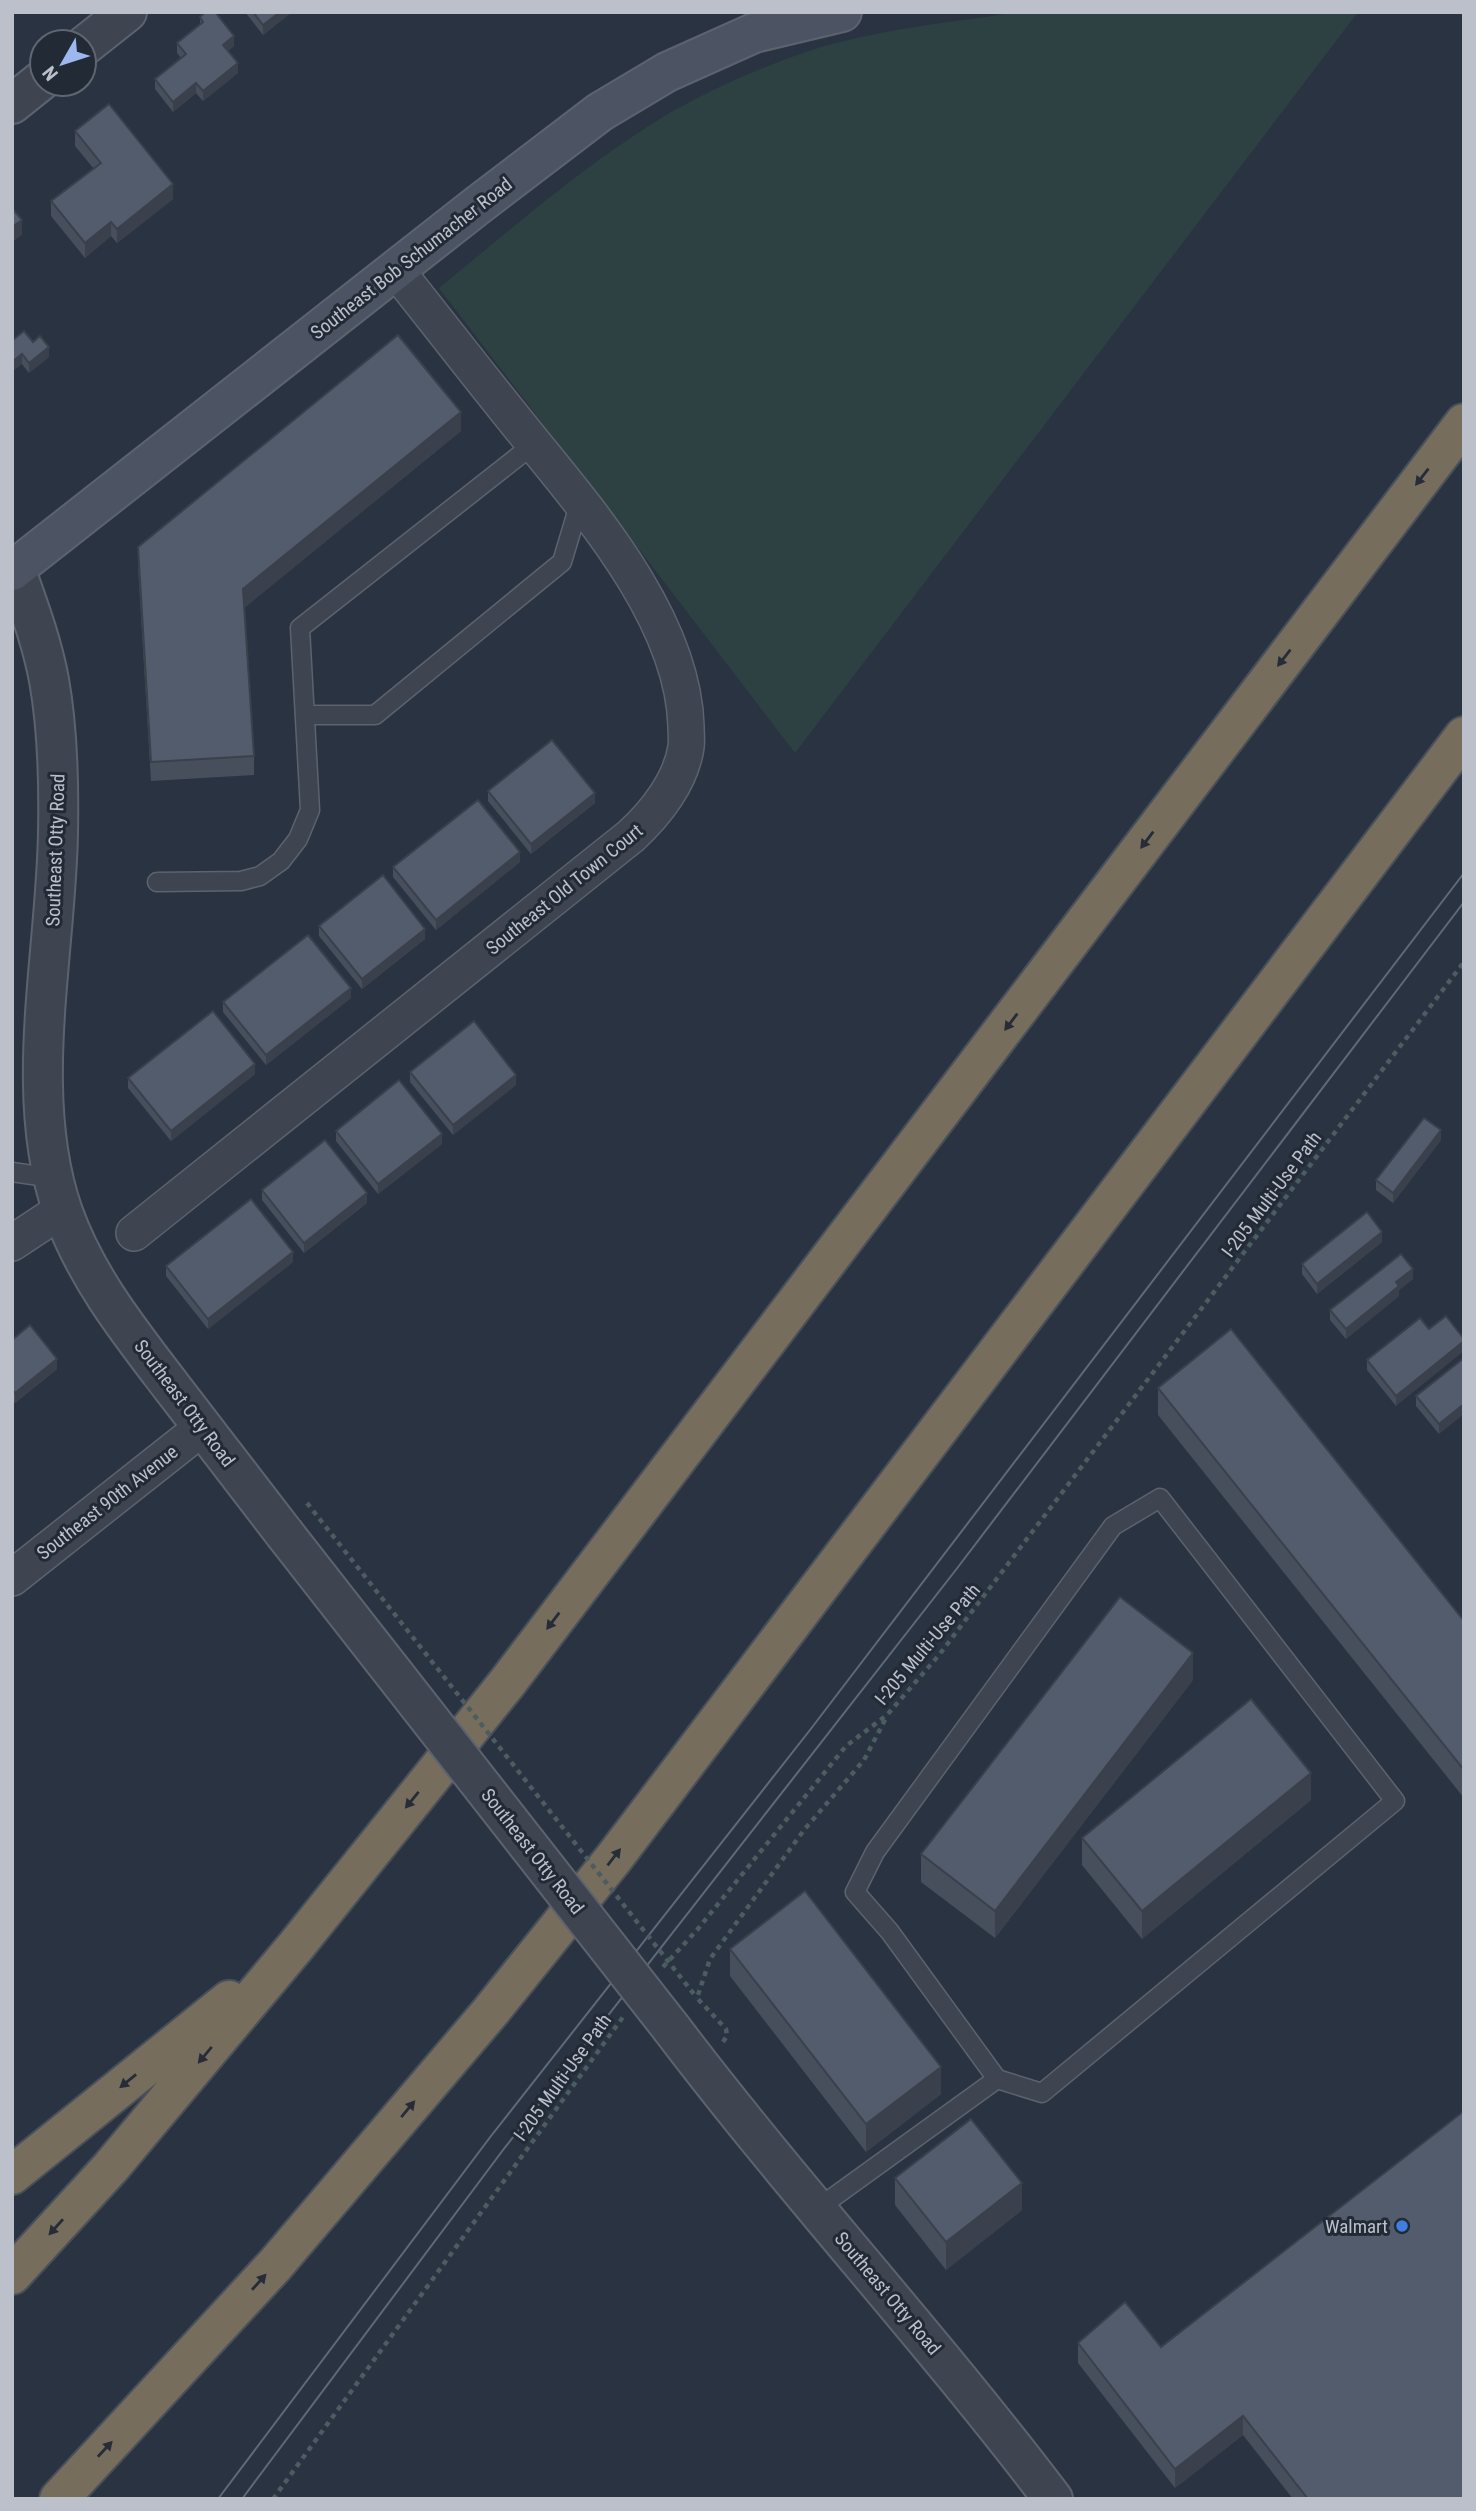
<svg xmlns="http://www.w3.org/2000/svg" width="1476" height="2511" font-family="'Roboto Condensed',sans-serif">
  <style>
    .green { fill: #2d4143 }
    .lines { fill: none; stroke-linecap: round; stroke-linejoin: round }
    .service-casing { stroke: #5c636e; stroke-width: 21 }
    .minor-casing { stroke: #5c636e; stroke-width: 38 }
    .tertiary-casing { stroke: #5c636e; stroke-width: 42 }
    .secondary-casing { stroke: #5c636e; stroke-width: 42 }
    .motorway-casing { stroke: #48505b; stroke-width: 42 }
    .path { stroke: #4c5d61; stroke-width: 4.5; stroke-dasharray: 5 5; stroke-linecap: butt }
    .service { stroke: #3e4551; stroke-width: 18 }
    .minor { stroke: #3e4551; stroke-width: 35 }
    .tertiary { stroke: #3e4551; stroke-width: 38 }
    .secondary { stroke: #4c5464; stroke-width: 38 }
    .motorway { stroke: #766d5c; stroke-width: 38 }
    .tram { stroke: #606977; stroke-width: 2 }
    .tertiary-bridge-casing { stroke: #5c636e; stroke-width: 42; stroke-linecap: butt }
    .path-bridge { stroke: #4c5d61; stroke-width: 4.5; stroke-dasharray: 5 5; stroke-linecap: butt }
    .tertiary-bridge { stroke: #3e4551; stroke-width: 38 }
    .wall { fill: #474f5d }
    .shaded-wall { fill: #3a404c }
    .building { fill: #535c6c; stroke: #3a404c; stroke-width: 2 }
    .oneway { fill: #262d38 }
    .shop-dot { fill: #3f7fe0; stroke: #222a36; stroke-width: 2.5 }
    .labels { text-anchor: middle; stroke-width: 6; stroke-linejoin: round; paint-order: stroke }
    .street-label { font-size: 19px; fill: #bbc0cb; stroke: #222a36 }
    .poi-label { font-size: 19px; fill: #bbc0cb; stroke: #222a36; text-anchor: end }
  </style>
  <rect width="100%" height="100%" fill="#2a3341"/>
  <path class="green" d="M1018,12H1358L795,753L439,288C502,237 564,182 632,137C686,100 747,72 809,51C876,29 949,23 1018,12Z"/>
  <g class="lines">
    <g class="service-casing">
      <g id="service">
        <polyline points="305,715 375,715 562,562 580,502"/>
        <polyline points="157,882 241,881 260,876 281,861 298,839 310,810 300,628 534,444"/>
        <polyline points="12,1172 53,1178"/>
        <polyline points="817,2209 997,2079 1042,2093 1395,1801 1160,1498 1113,1526 875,1852 855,1892 890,1932 997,2079"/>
      </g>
    </g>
    <g class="minor-casing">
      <g id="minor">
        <path d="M134,1233L631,836C656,813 681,781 686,747C687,740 686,732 686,726C683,616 584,506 518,424C477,373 437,322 396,270"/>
        <polyline points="12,1243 62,1210"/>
        <polyline points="12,1578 203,1427"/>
      </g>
    </g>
    <g class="tertiary-casing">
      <g id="tertiary">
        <polyline points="84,46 127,12"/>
        <polyline points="12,104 42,80"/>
        <path d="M15,568C28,605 42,642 49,680C58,730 59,782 58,833C56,954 22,1095 63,1212C86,1277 129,1331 171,1386C209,1435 246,1484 284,1533"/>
        <path d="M672,2029C794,2190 931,2338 1053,2499"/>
      </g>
    </g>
    <g class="secondary-casing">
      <polyline id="secondary" points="12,571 478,205 600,112 667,72 754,33 842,12"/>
    </g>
    <g class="motorway-casing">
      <g id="motorway">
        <polyline points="12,2175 229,2000"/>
        <polyline points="12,2275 111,2167 296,1946 507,1683 1464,423"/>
        <polyline points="59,2499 275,2265 491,2011 614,1858 1464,736"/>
      </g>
    </g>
    <g class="path">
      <polyline points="663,1967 697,1930 846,1746 887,1715 939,1655 1464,962"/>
      <polyline points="723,2042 727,2036 726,2029 697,1998 710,1959 804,1830 864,1760 886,1718"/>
      <polyline points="273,2499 623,2017"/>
    </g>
    <use href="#service" class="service"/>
    <use href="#minor" class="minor"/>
    <use href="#tertiary" class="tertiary"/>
    <use href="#secondary" class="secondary"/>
    <use href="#motorway" class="motorway"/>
    <g class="tram">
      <polyline points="218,2499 491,2136 810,1730 1464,873"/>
      <polyline points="242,2499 503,2150 955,1571 1464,902"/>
    </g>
    <g class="tertiary-bridge-casing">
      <polyline id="tertiary-bridge" points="284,1533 672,2029"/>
    </g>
    <polyline class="path-bridge" points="307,1503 697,1998"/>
    <use href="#tertiary-bridge" class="tertiary-bridge"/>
  </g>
  <g class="wall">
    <polygon points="245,12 292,12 263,35"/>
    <polygon points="200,17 234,46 228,51 238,73 203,101 196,93 173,112 155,89 155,79 181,58 177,53 177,43 200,25"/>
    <polygon points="75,131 173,199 117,243 111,236 85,258 51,216 51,201 94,169 75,146"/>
    <polygon points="13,340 33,342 49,357 29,373 22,364"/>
    <polygon points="461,431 244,608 254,756 254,775 151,781 138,567 138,547"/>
    <polygon points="488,791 595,803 531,854 488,801"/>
    <polygon points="520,862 436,930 393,877 393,867"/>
    <polygon points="319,926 425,939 362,989 319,936"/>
    <polygon points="351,998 266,1065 223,1012 223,1002"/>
    <polygon points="410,1072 516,1085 453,1135 410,1082"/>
    <polygon points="255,1074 171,1141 128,1088 128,1078"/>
    <polygon points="336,1131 442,1144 378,1194 336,1141"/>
    <polygon points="1441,1140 1393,1203 1376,1190 1376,1180"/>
    <polygon points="262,1190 367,1203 304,1253 262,1200"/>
    <polygon points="1382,1242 1317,1294 1302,1274 1302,1264"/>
    <polygon points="293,1262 208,1329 166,1276 166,1266"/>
    <polygon points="1413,1279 1399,1290 1399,1296 1346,1339 1330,1320 1330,1310"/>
    <polygon points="1420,1318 1396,1406 1367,1370 1367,1360"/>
    <polygon points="12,1340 57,1369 15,1403 12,1399"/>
    <polygon points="1464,1358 1439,1434 1416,1406 1416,1396"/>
    <polygon points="1158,1388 1464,1621 1464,1798 1158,1415"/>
    <polygon points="1193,1680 995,1938 921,1882 921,1854"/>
    <polygon points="1311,1800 1142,1939 1082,1865 1082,1838"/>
    <polygon points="730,1949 941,2094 866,2152 730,1976"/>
    <polygon points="895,2178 1022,2210 946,2270 895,2205"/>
    <polygon points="1078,2343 1161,2347 1464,2499 1293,2499 1243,2435 1175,2488 1078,2363"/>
  </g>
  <g class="shaded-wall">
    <polygon points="280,12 292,12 263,35 263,25"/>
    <polygon points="234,36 234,46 223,55 223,45"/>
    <polygon points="238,63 238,73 203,101 203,91"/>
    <polygon points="196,83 196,93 173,112 173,102"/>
    <polygon points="173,184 173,199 117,243 117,229"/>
    <polygon points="22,220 22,235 12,242 12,227"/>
    <polygon points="111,222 111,236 85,258 85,243"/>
    <polygon points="49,347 49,357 29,373 29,363"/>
    <polygon points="22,354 22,364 12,372 12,362"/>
    <polygon points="461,412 461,431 243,609 243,589"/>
    <polygon points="595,793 595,803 531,854 531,844"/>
    <polygon points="520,852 520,862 436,930 436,920"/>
    <polygon points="425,929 425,939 362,989 362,979"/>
    <polygon points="351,988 351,998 266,1065 266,1055"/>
    <polygon points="255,1064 255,1074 171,1141 171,1131"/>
    <polygon points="516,1075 516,1085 453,1135 453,1125"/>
    <polygon points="1441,1130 1441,1140 1393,1203 1393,1193"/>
    <polygon points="442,1134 442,1144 378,1194 378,1184"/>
    <polygon points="367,1193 367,1203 304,1253 304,1243"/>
    <polygon points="1382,1232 1382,1242 1317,1294 1317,1284"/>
    <polygon points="293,1252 293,1262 208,1329 208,1319"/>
    <polygon points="1413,1269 1413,1279 1399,1290 1399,1296 1346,1339 1346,1329 1396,1282"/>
    <polygon points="1464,1341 1464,1351 1396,1406 1396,1396"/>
    <polygon points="57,1359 57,1369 15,1403 15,1393"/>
    <polygon points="1464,1404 1464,1414 1439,1434 1439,1424"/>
    <polygon points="1193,1653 1193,1680 995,1938 995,1911"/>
    <polygon points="1311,1773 1311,1800 1142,1939 1142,1911"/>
    <polygon points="941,2067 941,2094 866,2152 866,2124"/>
    <polygon points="1022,2183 1022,2210 946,2270 946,2242"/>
    <polygon points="1243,2416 1243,2435 1175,2488 1175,2469"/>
  </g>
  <g class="building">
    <polygon points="205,12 215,12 234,36 223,45 238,63 203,91 196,83 173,102 155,79 186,54 177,43 203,22 200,17"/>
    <polygon points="253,12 280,12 263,25"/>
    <polygon points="109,104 173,184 117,229 111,222 85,243 51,201 101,163 75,131"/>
    <polygon points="12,208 22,220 12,227"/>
    <polygon points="24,331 33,342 40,336 49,347 29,363 22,354 12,362 12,339 13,340"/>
    <polygon points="398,335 461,412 243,589 254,756 151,762 138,547"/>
    <polygon points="552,740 595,793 531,844 488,791"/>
    <polygon points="478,800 520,852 436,920 393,867"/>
    <polygon points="383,875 425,929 362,979 319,926"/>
    <polygon points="308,935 351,988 266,1055 223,1002"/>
    <polygon points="213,1011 255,1064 171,1131 128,1078"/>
    <polygon points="474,1021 516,1075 453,1125 410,1072"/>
    <polygon points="399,1080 442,1134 378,1184 336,1131"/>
    <polygon points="1424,1118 1441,1130 1393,1193 1376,1180"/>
    <polygon points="325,1140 367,1193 304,1243 262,1190"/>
    <polygon points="251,1199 293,1252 208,1319 166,1266"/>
    <polygon points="1367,1212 1382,1232 1317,1284 1302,1264"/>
    <polygon points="1401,1254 1413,1269 1396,1282 1399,1286 1346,1329 1330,1310"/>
    <polygon points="1446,1316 1464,1339 1464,1341 1396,1396 1367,1360 1420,1318 1429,1329"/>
    <polygon points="30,1325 57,1359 15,1393 12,1389 12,1340"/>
    <polygon points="1231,1329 1464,1621 1464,1770 1158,1388"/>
    <polygon points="1464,1358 1464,1404 1439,1424 1416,1396"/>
    <polygon points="1120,1597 1193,1653 995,1911 921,1854"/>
    <polygon points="1251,1699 1311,1773 1142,1911 1082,1838"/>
    <polygon points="805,1891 941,2067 866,2124 730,1949"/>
    <polygon points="1464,2111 1464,2499 1308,2499 1243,2416 1175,2469 1078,2343 1125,2302 1161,2347"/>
    <polygon points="971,2119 1022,2183 946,2242 895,2178"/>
  </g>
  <defs><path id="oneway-solid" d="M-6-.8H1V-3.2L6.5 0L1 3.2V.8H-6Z" transform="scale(1.75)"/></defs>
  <g class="oneway">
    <use href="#oneway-solid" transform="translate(1422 477) rotate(128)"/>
    <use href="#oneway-solid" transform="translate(1284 658) rotate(128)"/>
    <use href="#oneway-solid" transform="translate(1147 840) rotate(127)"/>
    <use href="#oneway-solid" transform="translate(1011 1022) rotate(127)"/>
    <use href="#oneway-solid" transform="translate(553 1621) rotate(127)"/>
    <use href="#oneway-solid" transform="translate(412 1800) rotate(129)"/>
    <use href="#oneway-solid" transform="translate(614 1857) rotate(-52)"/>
    <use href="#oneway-solid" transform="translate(205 2055) rotate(130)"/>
    <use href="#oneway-solid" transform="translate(128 2081) rotate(141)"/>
    <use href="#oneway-solid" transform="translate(408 2109) rotate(-50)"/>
    <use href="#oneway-solid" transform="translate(56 2227) rotate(132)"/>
    <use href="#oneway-solid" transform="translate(259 2282) rotate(-48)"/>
    <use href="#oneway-solid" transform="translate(105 2449) rotate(-47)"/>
  </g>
  <circle class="shop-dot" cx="1402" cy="2226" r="7"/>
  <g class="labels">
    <g class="street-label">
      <text transform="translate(411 258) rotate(-38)" y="7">Southeast Bob Schumacher Road</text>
      <text transform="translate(55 850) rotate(-88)" y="7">Southeast Otty Road</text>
      <text transform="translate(564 889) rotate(-39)" y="7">Southeast Old Town Court</text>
      <text transform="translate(1271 1194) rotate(-53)" y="7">I-205 Multi-Use Path</text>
      <text transform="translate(185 1403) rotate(53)" y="7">Southeast Otty Road</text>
      <text transform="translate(107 1502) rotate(-38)" y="7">Southeast 90th Avenue</text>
      <text transform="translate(927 1644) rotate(-50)" y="7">I-205 Multi-Use Path</text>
      <text transform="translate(533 1851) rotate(52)" y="7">Southeast Otty Road</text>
      <text transform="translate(562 2077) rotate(-54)" y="7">I-205 Multi-Use Path</text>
      <text transform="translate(888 2293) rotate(50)" y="7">Southeast Otty Road</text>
    </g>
    <g class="poi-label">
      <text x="1388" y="2233">Walmart</text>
    </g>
  </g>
  <rect width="1476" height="2511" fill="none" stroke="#bbc0cb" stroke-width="28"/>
  <g transform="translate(63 63) rotate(231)"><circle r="33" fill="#222a36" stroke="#5f6672" stroke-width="2"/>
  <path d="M0-5L12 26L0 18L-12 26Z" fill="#9cb8ef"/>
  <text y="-10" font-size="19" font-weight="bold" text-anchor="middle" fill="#bbc0cb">N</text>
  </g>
</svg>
